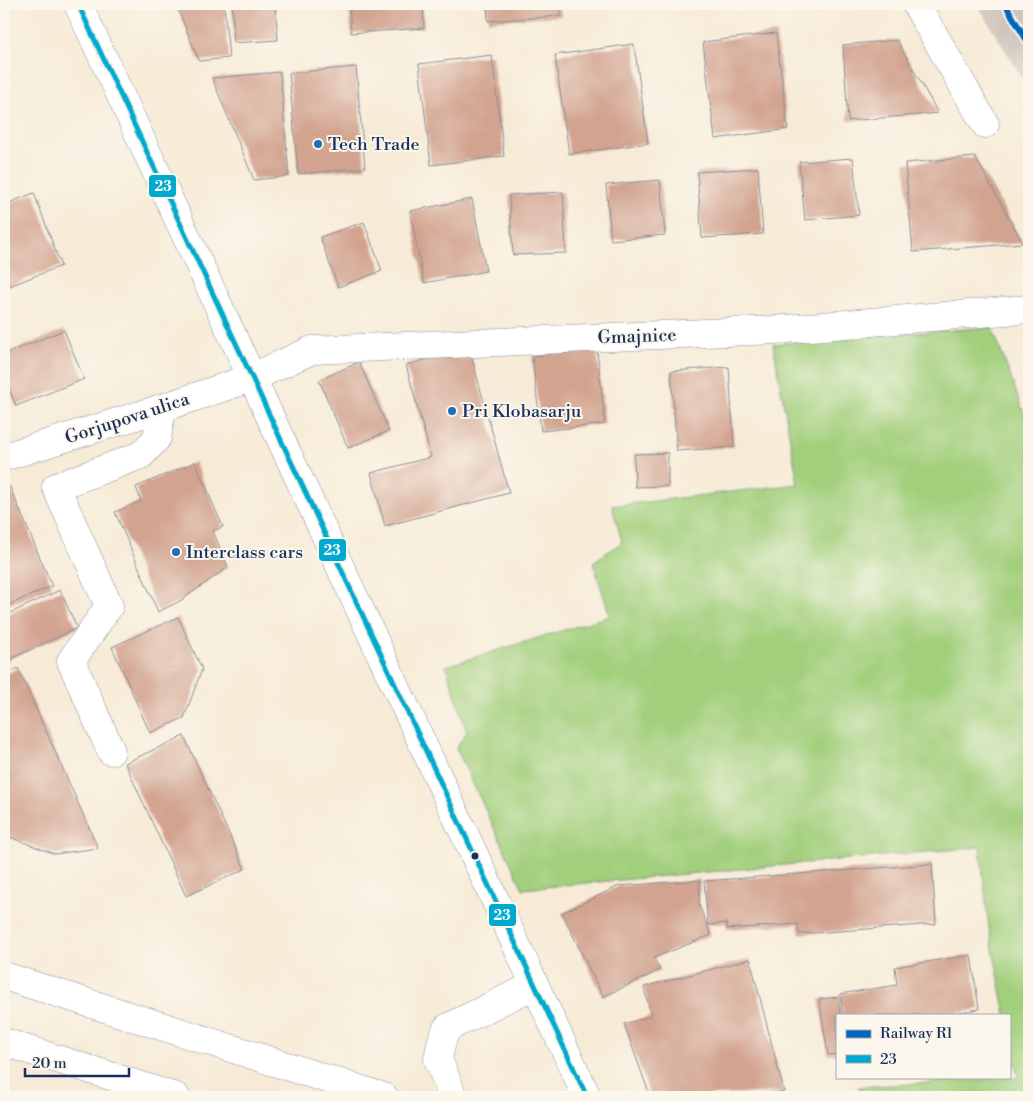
<svg xmlns="http://www.w3.org/2000/svg" width="1033" height="1101" font-family="'Libre Bodoni',serif">
  <style>
    .industrial { fill: #cdc2b9 }
    .green { fill: #a2cf7c; stroke: #5e7f6d }
    .building { fill: #d2a38f }
    .lines { fill: none; stroke-linecap: round; stroke-linejoin: round }
    .minor-casing { stroke: #898d9a; stroke-width: 29 }
    .major-casing { stroke: #898d9a; stroke-width: 29 }
    .highway-casing { stroke: #898d9a; stroke-width: 29 }
    .minor { stroke: #fff; stroke-width: 28 }
    .major { stroke: #fff; stroke-width: 28 }
    .highway { stroke: #fff; stroke-width: 28 }
    .bus-1-casing { stroke: #fbf7ec; stroke-width: 9 }
    .bus-1 { stroke: #00a9ce; stroke-width: 5 }
    .rail-1-casing { stroke: #fbf7ec; stroke-width: 10 }
    .rail-1 { stroke: #0065bd; stroke-width: 6 }
    .poi-dot { fill: #1f6fb2; stroke: #fbf7ec; stroke-width: 2 }
    .bus-dot { fill: #1b2f5e; stroke: #fbf7ec; stroke-width: 2 }
    .labels { text-anchor: middle; stroke-width: 4; stroke-linejoin: round; paint-order: stroke }
    .poi-label { font-size: 18px; fill: #1b2f5e; stroke: #fbf7ec; text-anchor: start }
    .street-label { font-size: 18px; fill: #1b2f5e; stroke: #fbf7ec }
    .line-badge { stroke: #fbf7ec; stroke-width: 2 }
    .badge-label { font-size: 14px; text-anchor: middle; font-weight: bold; fill: #fff }
  </style>
  <rect width="100%" height="100%" fill="#fbf7ec"/>
  <filter id="ink" filterUnits="userSpaceOnUse"><feTurbulence type="fractalNoise" baseFrequency=".02" numOctaves="2"/><feDisplacementMap in="SourceGraphic" scale="10" xChannelSelector="R" yChannelSelector="G"/><feConvolveMatrix kernelMatrix="1 2 1 2 8 2 1 2 1" color-interpolation-filters="sRGB"/></filter>
  <filter id="wash" filterUnits="userSpaceOnUse"><feTurbulence type="fractalNoise" baseFrequency=".0096" numOctaves="4" result="noise"/><feDisplacementMap in="SourceGraphic" scale="20" xChannelSelector="R" yChannelSelector="G"/><feGaussianBlur stdDeviation="1.12" result="paint"/><feColorMatrix in="noise" values="0 0 0 0 0 0 0 0 0 0 0 0 0 0 0 0 0 1.4 0 .05"/><feComposite in="paint" operator="in"/></filter>
  <g filter="url(#wash)">
    <rect width="100%" height="100%" fill="#f7ebd7"/>
    <polygon class="industrial" points="977,4 1029,4 1029,89"/>
    <polygon class="green" points="992,327 1029,427 1029,1097 864,1097 858,1087 1018,1078 1009,1034 1009,1015 1006,1015 989,929 980,847 523,889 456,748 467,732 446,666 610,616 593,562 622,542 612,506 798,484 773,344"/>
    <g id="blocks">
      <g class="building">
        <polygon points="176,4 224,4 229,58 199,61"/>
        <polygon points="232,4 275,4 278,40 234,43"/>
        <polygon points="349,4 423,4 424,28 351,33"/>
        <polygon points="487,4 560,4 561,16 488,21"/>
        <polygon points="776,33 788,129 715,139 703,42"/>
        <polygon points="897,40 938,113 848,121 843,45"/>
        <polygon points="634,44 648,143 569,154 555,55"/>
        <polygon points="492,55 504,156 431,165 419,64"/>
        <polygon points="356,67 365,168 298,174 289,73"/>
        <polygon points="280,72 289,176 254,180 212,78"/>
        <polygon points="975,157 1023,243 913,252 905,163"/>
        <polygon points="853,158 859,215 805,220 799,162"/>
        <polygon points="758,168 763,234 702,238 697,172"/>
        <polygon points="660,180 665,235 611,240 606,185"/>
        <polygon points="563,192 566,253 513,255 509,195"/>
        <polygon points="34,193 61,266 4,288 4,205"/>
        <polygon points="472,199 486,271 424,283 410,211"/>
        <polygon points="364,222 382,271 338,287 320,237"/>
        <polygon points="64,330 84,379 16,406 4,377 4,354"/>
        <polygon points="469,348 509,493 385,526 371,473 431,457 406,365"/>
        <polygon points="597,350 605,424 541,431 532,356"/>
        <polygon points="359,362 389,431 348,448 319,380"/>
        <polygon points="729,367 734,447 677,451 671,371"/>
        <polygon points="668,453 668,486 635,487 634,454"/>
        <polygon points="195,462 223,527 213,531 228,567 180,601 158,612 115,512 141,501 136,487"/>
        <polygon points="10,487 52,586 4,607 4,490"/>
        <polygon points="60,590 77,628 4,662 4,616"/>
        <polygon points="178,617 202,669 184,718 150,733 112,647"/>
        <polygon points="18,668 98,848 55,854 4,835 4,675"/>
        <polygon points="184,736 245,869 186,896 125,763"/>
        <polygon points="932,864 936,924 799,934 798,924 727,929 726,923 708,925 704,881"/>
        <polygon points="700,880 699,905 711,935 654,958 660,970 603,997 562,913 619,886"/>
        <polygon points="971,955 979,1009 943,1015 843,1015 840,994 897,985 895,967"/>
        <polygon points="750,959 784,1092 674,1097 649,1093 624,1024 651,1016 644,987"/>
        <polygon points="838,997 841,1015 837,1015 837,1054 828,1055 819,999"/>
      </g>
    </g>
  </g>
  <g filter="url(#ink)">
    <use href="#blocks" fill-opacity="0" stroke="#898d9a" stroke-width="1"/>
    <g class="lines">
      <g class="minor-casing">
        <g id="minor">
          <polyline points="916,4 985,124"/>
          <polyline points="4,457 162,408 251,378 312,350 774,330 1029,309"/>
          <polyline points="111,751 71,661 109,606 56,487 141,455 157,438 162,408"/>
          <polyline points="453,1097 438,1059 442,1040 447,1028 534,985"/>
        </g>
      </g>
      <g class="major-casing">
        <polyline id="major" points="78,4 587,1097"/>
      </g>
      <g class="highway-casing">
        <g id="highway">
          <polyline points="4,976 384,1097"/>
          <polyline points="4,1042 176,1097"/>
        </g>
      </g>
      <use href="#minor" class="minor"/>
      <use href="#major" class="major"/>
      <use href="#highway" class="highway"/>
      <g class="bus-1-casing">
        <polyline id="bus-1" points="78,4 587,1097"/>
      </g>
      <use href="#bus-1" class="bus-1"/>
      <g class="rail-1-casing">
        <polyline id="rail-1" points="1005,4 1029,44"/>
      </g>
      <use href="#rail-1" class="rail-1"/>
    </g>
  </g>
  <g class="poi-dot">
    <circle cx="318" cy="144" r="5"/>
    <circle cx="452" cy="411" r="5"/>
    <circle cx="176" cy="552" r="5"/>
  </g>
  <circle class="bus-dot" cx="475" cy="856" r="4.5"/>
  <g class="labels">
    <g class="poi-label">
      <text x="328" y="150">Tech Trade</text>
      <text x="462" y="417">Pri Klobasarju</text>
      <text x="186" y="558">Interclass cars</text>
    </g>
    <g class="street-label">
      <text transform="translate(637 336) rotate(-2)" y="6">Gmajnice</text>
      <text transform="translate(127 418) rotate(-18)" y="6">Gorjupova ulica</text>
    </g>
  </g>
  <g class="line-badge">
    <rect x="148" y="174" width="29" height="24" rx="5" fill="#00a9ce"/>
    <rect x="318" y="538" width="29" height="24" rx="5" fill="#00a9ce"/>
    <rect x="488" y="903" width="29" height="24" rx="5" fill="#00a9ce"/>
  </g>
  <g class="badge-label">
    <text x="163" y="191">23</text>
    <text x="332" y="555">23</text>
    <text x="502" y="920">23</text>
  </g>
  <rect width="1033" height="1101" fill="none" stroke="#fbf7ec" stroke-width="20"/>
  <rect x="836" y="1014" width="175" height="65" fill="#fbf7ec" stroke="#a1a7b3"/>
  <rect x="846" y="1030" width="25" height="8" fill="#0065bd" stroke="#a1a7b3"/>
  <text x="880" y="1038" font-size="15" fill="#1b2f5e">Railway R1</text>
  <rect x="846" y="1055" width="25" height="8" fill="#00a9ce" stroke="#a1a7b3"/>
  <text x="880" y="1064" font-size="15" fill="#1b2f5e">23</text>
  <path d="M25 1068v8h104v-8" fill="none" stroke="#1b2f5e" stroke-width="2.5"/>
  <text x="32" y="1068" font-size="15" fill="#1b2f5e" stroke="#fbf7ec" stroke-width="4" paint-order="stroke">20 m</text>
</svg>
